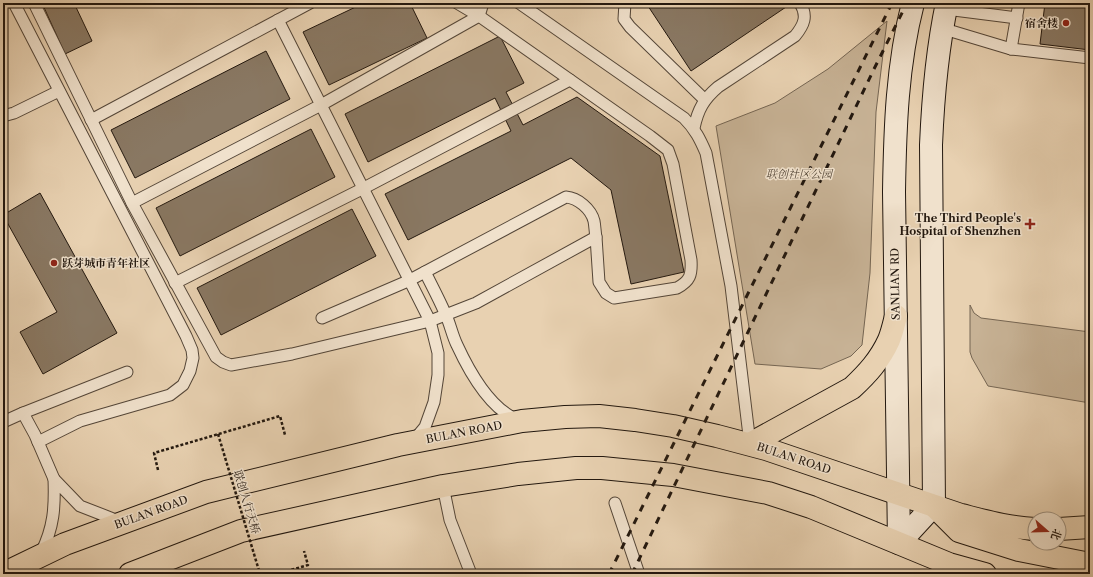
<svg xmlns="http://www.w3.org/2000/svg" width="1093" height="577" font-family="'Libre Caslon Text','Noto Serif SC',serif">
  <style>
    .green { fill: #c7b295; stroke: #756552 }
    .building { fill: #897863; stroke: #23180f }
    .lines { fill: none; stroke-linecap: round; stroke-linejoin: round }
    .lane-casing { stroke: #544638; stroke-width: 13 }
    .secondary-casing { stroke: #23180f; stroke-width: 24 }
    .primary-casing { stroke: #23180f; stroke-width: 24 }
    .path { stroke: #23180f; stroke-width: 2.5; stroke-dasharray: 3 2; stroke-linecap: butt }
    .lane { stroke: #f0e1cc; stroke-width: 11 }
    .secondary { stroke: #f0e1cc; stroke-width: 22 }
    .primary { stroke: #e8d1b1; stroke-width: 22 }
    .rail { stroke: #23180f; stroke-width: 3; stroke-dasharray: 7 7; stroke-linecap: butt }
    .path-bridge { stroke: #23180f; stroke-width: 2.5; stroke-dasharray: 3 2; stroke-linecap: butt }
    .poi-dot { fill: #8f2418; stroke: #f0e1cc; stroke-width: 1.5 }
    .labels { text-anchor: middle; stroke-width: 3; stroke-linejoin: round; paint-order: stroke }
    .poi-label { font-size: 11px; font-weight: bold; fill: #23180f; stroke: #f0e1cc; text-anchor: end }
    .park-label { font-size: 11px; font-style: italic; fill: #544637; stroke: #f0e1cc }
    .street-label { font-size: 11px; fill: #23180f; stroke: #f0e1cc }
  </style>
  <rect width="100%" height="100%" fill="#e8d1b1"/>
  <filter id="stains"><feTurbulence type="fractalNoise" baseFrequency=".005" numOctaves="4"/><feColorMatrix values="0 0 0 0 .2 0 0 0 0 .09 0 0 0 0 .02 0 0 0 .5 -.17"/></filter>
  <radialGradient id="worn" r=".72"><stop offset=".6" stop-color="#630" stop-opacity="0"/><stop offset="1" stop-color="#630" stop-opacity=".3"/></radialGradient>
  <g class="green">
    <polygon points="887,21 876,112 870,273 862,345 851,356 821,369 755,364 716,126 775,103 828,69"/>
    <polygon points="970,305 974,313 981,318 1090,332 1090,403 988,386 972,358 970,352"/>
  </g>
  <g class="building">
    <polygon points="42,3 74,3 92,41 65,54"/>
    <polygon points="364,3 410,3 427,38 329,85 303,32"/>
    <polygon points="646,3 788,3 789,5 691,71"/>
    <polygon points="1045,3 1090,3 1090,50 1040,44"/>
    <polygon points="500,36 524,83 506,92 523,125 577,97 660,156 684,272 631,284 611,190 571,158 408,240 385,194 511,131 495,98 368,162 345,114"/>
    <polygon points="266,51 290,99 135,178 111,130"/>
    <polygon points="311,129 335,177 180,256 156,208"/>
    <polygon points="40,193 117,333 43,374 20,332 57,312 3,215"/>
    <polygon points="352,209 376,256 221,335 197,288"/>
  </g>
  <g class="lines">
    <g class="lane-casing">
      <g id="lane">
        <polyline points="14,3 186,336 192,350 193,358 190,371 183,385 170,395 80,421 38,442"/>
        <path d="M34,3L132,203L216,357L223,362L231,365L292,354L430,321L476,303L596,237L599,282L606,293L614,298L677,288C690,281 692,275 691,260L673,164L668,150L650,136L479,16L457,3"/>
        <path d="M519,3L684,118C695,129 700,139 706,153L731,286L750,444"/>
        <polyline points="625,3 624,19 630,27 705,100"/>
        <polyline points="946,9 1017,18"/>
        <polyline points="941,28 1011,49 1090,58"/>
        <polyline points="1011,49 1019,3"/>
        <polyline points="3,116 14,113 59,91"/>
        <polyline points="91,120 310,3"/>
        <path d="M694,128C698,109 704,99 718,87L795,36C804,25 808,16 800,3"/>
        <polyline points="132,203 321,105 278,20"/>
        <path d="M425,272C432,286 439,299 445,313C450,323 452,335 457,345C469,371 490,409 518,420"/>
        <polyline points="175,283 362,189 570,80"/>
        <path d="M322,318L408,281L566,197C578,198 591,209 594,221C595,226 595,232 596,237"/>
        <polyline points="3,422 23,413"/>
        <polyline points="415,439 425,427 434,402 438,375 438,353 430,321 321,105 479,16 483,3"/>
        <polyline points="54,479 35,435 23,413 127,372"/>
        <polyline points="443,486 450,520 471,574"/>
        <polyline points="615,503 639,574"/>
        <path d="M41,553C54,527 55,507 54,479L80,506L121,522"/>
      </g>
    </g>
    <g class="secondary-casing">
      <g id="secondary">
        <path d="M899,543L934,505L931,145C933,97 937,50 947,3"/>
        <path d="M899,543L894,192C895,128 897,65 913,3"/>
      </g>
    </g>
    <g class="primary-casing">
      <g id="primary">
        <path d="M750,444L852,388C867,374 880,360 889,340C892,333 894,324 896,316"/>
        <polyline points="936,508 959,531 1019,550 1090,564"/>
        <polyline points="1059,529 1090,527"/>
        <path d="M3,574L65,544L206,492L398,445L522,421L565,417L599,416L635,420L673,426L717,436L766,449L961,515C985,521 1010,528 1035,529"/>
        <polyline points="130,574 241,531 443,486 518,474 576,468 602,468 673,475 768,493 811,507 949,564 985,574"/>
      </g>
    </g>
    <g class="path">
      <polyline points="158,470 154,453 280,416 285,435"/>
      <polyline points="277,574 308,565 304,551"/>
    </g>
    <use href="#lane" class="lane"/>
    <use href="#secondary" class="secondary"/>
    <use href="#primary" class="primary"/>
    <g class="rail">
      <polyline points="609,574 892,3"/>
      <polyline points="632,574 874,69 907,3"/>
    </g>
    <polyline class="path-bridge" points="218,434 260,574"/>
  </g>
  <g class="poi-dot">
    <circle cx="1066" cy="23" r="4"/>
    <path d="M1028 218h4v4h4v4h-4v4h-4v-4h-4v-4h4z"/>
    <circle cx="54" cy="263" r="4"/>
  </g>
  <g class="labels">
    <g class="poi-label">
      <text x="1058" y="27">宿舍楼</text>
      <text x="1021" y="222">The Third People's<tspan x="1021" dy="13">Hospital of Shenzhen</tspan></text>
      <text x="62" y="267" text-anchor="start">跃芽城市青年社区</text>
    </g>
    <g class="park-label">
      <text x="799" y="178">联创社区公园</text>
    </g>
    <g class="street-label">
      <text transform="translate(895 284) rotate(-91)" y="4">SANLIAN RD</text>
      <text transform="translate(464 432) rotate(-11)" y="4">BULAN ROAD</text>
      <text transform="translate(794 458) rotate(18)" y="4">BULAN ROAD</text>
      <text transform="translate(247 502) rotate(73)" y="4">联创人行天桥</text>
      <text transform="translate(151 512) rotate(-20)" y="4">BULAN ROAD</text>
    </g>
  </g>
  <rect width="1093" height="577" fill="none" stroke="#e8d1b1" stroke-width="16"/>
  <rect x="4" y="4" width="1085" height="569" fill="none" stroke="#23180f" stroke-width="2"/>
  <rect x="8" y="8" width="1077" height="561" fill="none" stroke="#23180f"/>
  <g transform="translate(1047 531) rotate(110)"><circle r="19" fill="#f0e1cc" stroke="#9e9180"/>
  <path d="M0-3L7 15L0 10L-7 15Z" fill="#8f2418"/>
  <text y="-6" font-size="11" font-weight="bold" text-anchor="middle" fill="#23180f">北</text>
  </g>
  <rect width="100%" height="100%" filter="url(#stains)"/>
  <rect width="100%" height="100%" fill="url(#worn)"/>
</svg>
